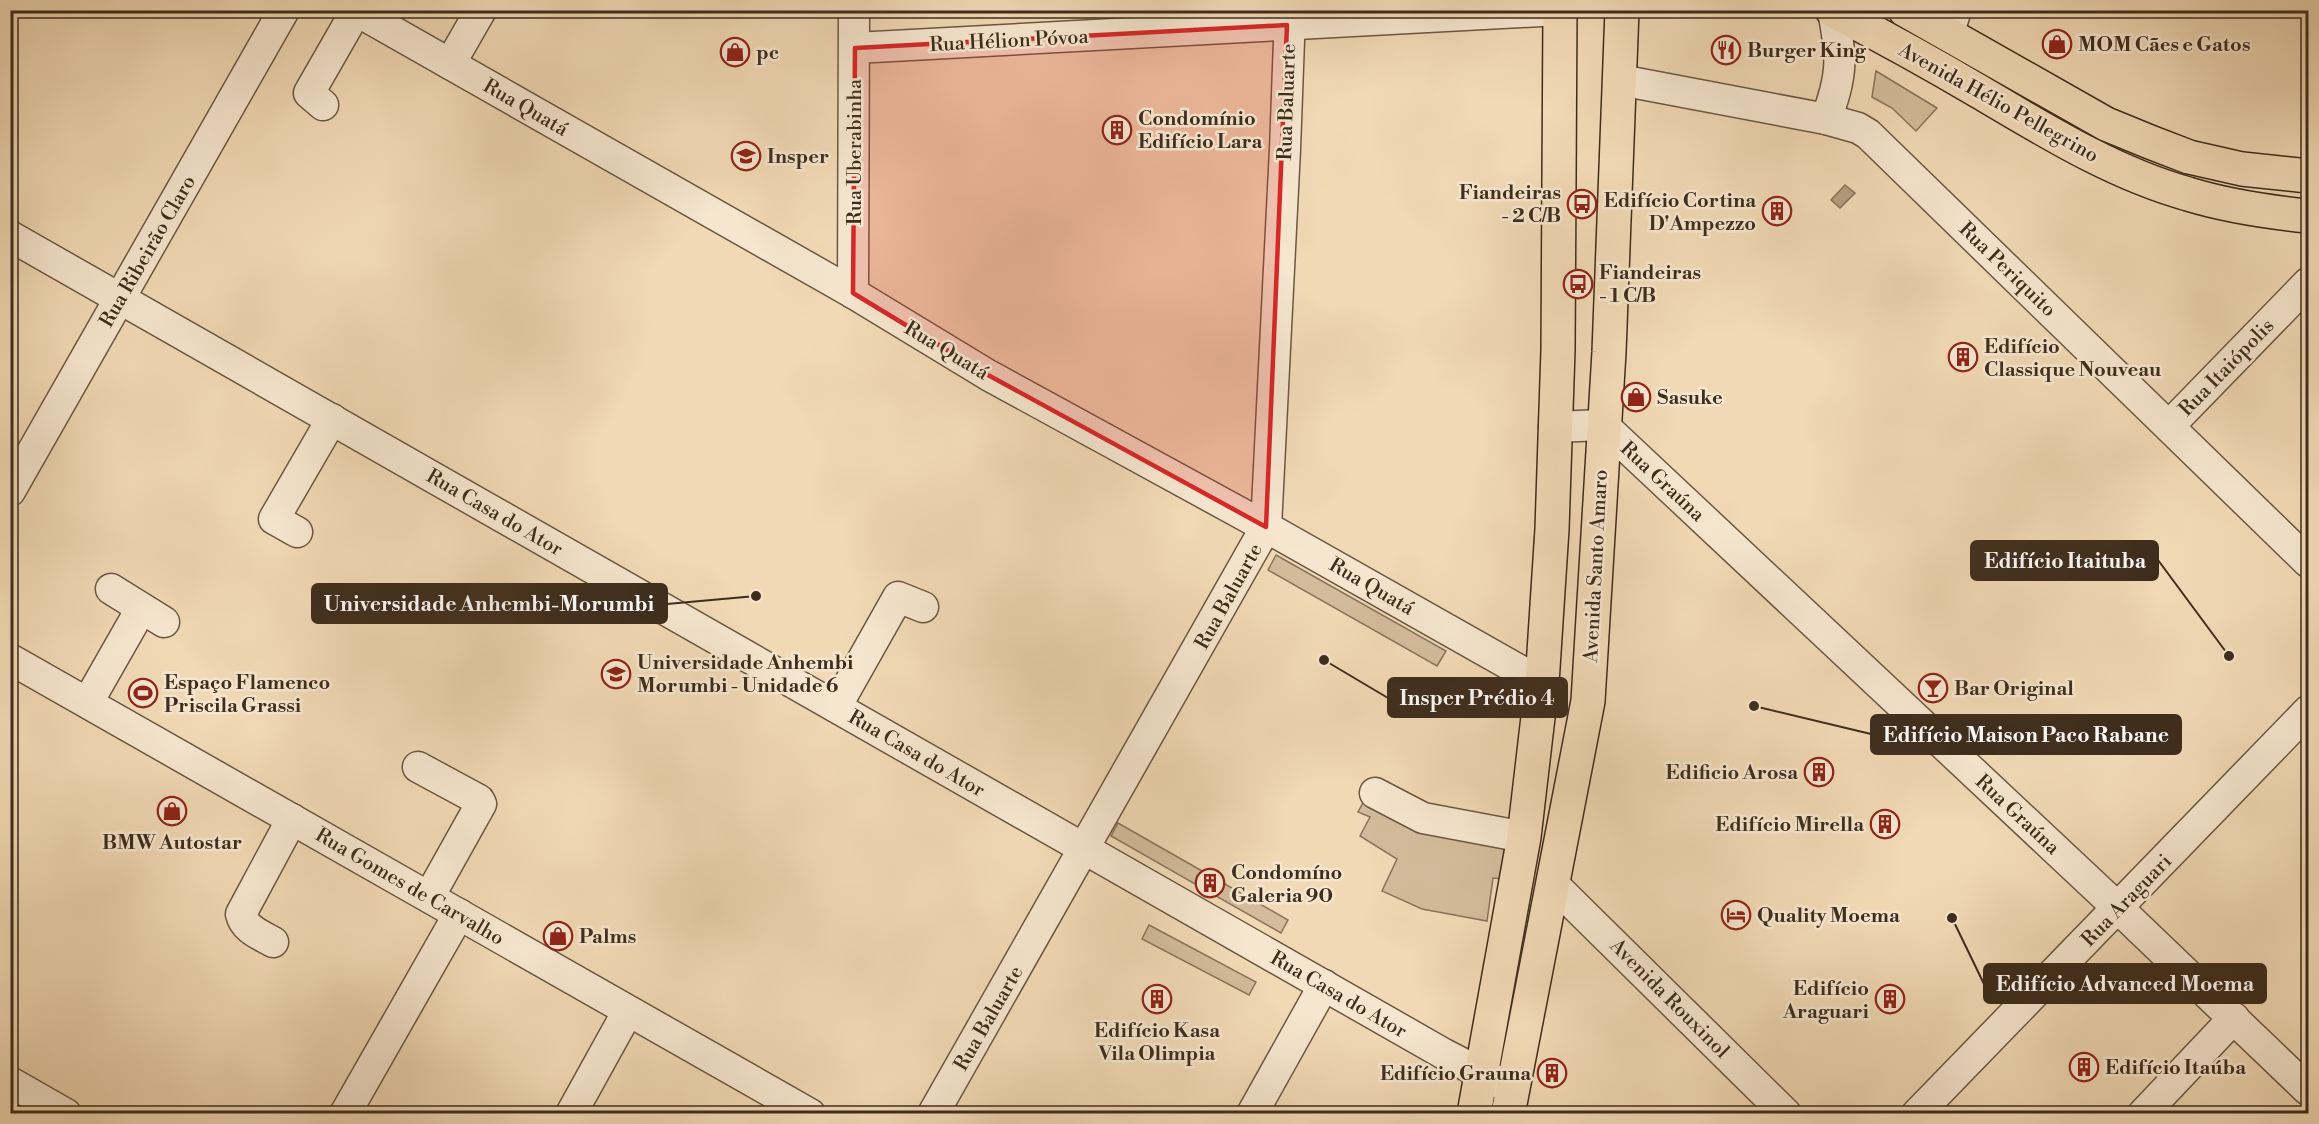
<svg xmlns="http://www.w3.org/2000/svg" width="2319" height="1124" font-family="'Libre Bodoni',serif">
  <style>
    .green { fill: #d3bc9b; stroke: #88745c; stroke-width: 1.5 }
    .water { fill: #b49f81; stroke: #857159; stroke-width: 1.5 }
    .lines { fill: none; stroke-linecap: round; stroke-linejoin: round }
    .minor-casing { stroke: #6b5843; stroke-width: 33 }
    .major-casing { stroke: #3e2d1d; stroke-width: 36 }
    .minor { stroke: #f6e6cf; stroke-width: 30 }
    .major { stroke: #f1d9b5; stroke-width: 33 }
    .marked { fill: #d62828; fill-opacity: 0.2; stroke: #d62828; stroke-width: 4.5; stroke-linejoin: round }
    .labels { text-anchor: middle; stroke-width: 5; stroke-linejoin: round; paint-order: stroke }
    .street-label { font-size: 20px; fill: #3e2d1d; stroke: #f6e6cf }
    .poi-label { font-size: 20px; font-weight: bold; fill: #3e2d1d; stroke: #f6e6cf; text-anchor: start }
    .leader { fill: none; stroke: #3e2d1d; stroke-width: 2 }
    .callout-dot { fill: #3e2d1d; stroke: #f6e6cf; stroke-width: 2 }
    .callout { fill: #3e2d1d; stroke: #3e2d1d; stroke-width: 2 }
    .callout-label { font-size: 21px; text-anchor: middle; font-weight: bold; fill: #fff }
  </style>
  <rect width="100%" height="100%" fill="#f1d9b5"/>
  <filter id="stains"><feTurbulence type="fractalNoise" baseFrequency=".00333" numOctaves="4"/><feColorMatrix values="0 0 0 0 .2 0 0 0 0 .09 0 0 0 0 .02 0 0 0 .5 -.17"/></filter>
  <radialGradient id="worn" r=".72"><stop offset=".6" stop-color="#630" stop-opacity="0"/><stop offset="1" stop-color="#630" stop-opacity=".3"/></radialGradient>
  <g class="green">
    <polygon points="1876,71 1937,108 1916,131 1892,108 1872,97"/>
    <polygon points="1276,555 1446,651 1437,666 1268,570"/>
    <polygon points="1364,801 1511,841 1505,879 1493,878 1487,921 1422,909 1382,891 1397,859 1360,836 1370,817 1358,812"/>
    <polygon points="1118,823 1288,920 1281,933 1111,836"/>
    <polygon points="1149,925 1256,982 1249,995 1142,939"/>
  </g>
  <polygon class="water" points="1845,185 1855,193 1840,208 1831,200"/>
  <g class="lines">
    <g class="minor-casing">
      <g id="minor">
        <polyline points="355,10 853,293 988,375 1266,527 1542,683"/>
        <polyline points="1948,35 1956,10"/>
        <polyline points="855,48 1559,10"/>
        <polyline points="450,64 481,10"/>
        <polyline points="1620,80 1826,119 1858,128 1868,134 2308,562"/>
        <polyline points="323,105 309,93 356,11"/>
        <path d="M1826,119C1843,75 1842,57 1833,11"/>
        <polyline points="10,236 1444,1054 1502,1084"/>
        <polyline points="853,293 854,10"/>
        <polyline points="2169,426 2308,283"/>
        <polyline points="1554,427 1603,425 2119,909 2308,1090"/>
        <polyline points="10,491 284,10"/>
        <polyline points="297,532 274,519 332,419"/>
        <polyline points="111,589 164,622"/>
        <polyline points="10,659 810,1114"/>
        <polyline points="88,702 141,609"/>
        <polyline points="836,707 898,597 923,607"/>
        <polyline points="418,767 479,800 481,804 429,897"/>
        <polyline points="1375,793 1423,818 1524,837"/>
        <polyline points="1552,883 1786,1114"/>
        <path d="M273,942C261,935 244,929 241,914L292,819"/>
        <polyline points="10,1082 66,1114"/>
        <polyline points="345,1114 459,914"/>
        <polyline points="571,1114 628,1011"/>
        <polyline points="933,1114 1266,527 1285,149 1289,40 1286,10"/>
        <polyline points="1252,1114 1324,985"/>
        <polyline points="1917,1114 2308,711"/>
        <polyline points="2143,1114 2234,1018"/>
      </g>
    </g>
    <g class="major-casing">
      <g id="major">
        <path d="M1832,10C1882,36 1931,63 1980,92C2046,131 2113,173 2188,194C2227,206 2268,212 2308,216"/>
        <polyline points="1905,10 2106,124 2150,142 2189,157 2242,169 2308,176"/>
        <polyline points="1474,1114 1524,837 1542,683 1552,529 1558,350 1560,10"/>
        <polyline points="1508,1114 1588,701 1609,352 1622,10"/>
      </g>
    </g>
    <use href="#minor" class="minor"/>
    <use href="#major" class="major"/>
  </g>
  <path class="marked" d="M1287,25L1266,527L988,375L853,293L855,48Z"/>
  <defs>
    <g id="shop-ring" transform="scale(1.5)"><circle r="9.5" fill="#f6e6cf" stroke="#8f2418" stroke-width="1.5"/><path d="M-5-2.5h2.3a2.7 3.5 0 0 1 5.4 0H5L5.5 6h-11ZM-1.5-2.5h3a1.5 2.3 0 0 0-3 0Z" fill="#8f2418"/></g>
    <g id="restaurant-ring" transform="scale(1.5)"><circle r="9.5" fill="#f6e6cf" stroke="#8f2418" stroke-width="1.5"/><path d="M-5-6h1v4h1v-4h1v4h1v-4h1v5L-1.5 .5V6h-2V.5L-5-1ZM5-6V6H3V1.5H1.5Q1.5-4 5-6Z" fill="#8f2418"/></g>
    <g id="building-ring" transform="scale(1.5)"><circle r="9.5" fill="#f6e6cf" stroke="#8f2418" stroke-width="1.5"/><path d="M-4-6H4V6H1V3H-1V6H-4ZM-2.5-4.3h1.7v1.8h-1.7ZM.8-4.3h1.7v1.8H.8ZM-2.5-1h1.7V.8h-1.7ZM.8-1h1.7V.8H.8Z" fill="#8f2418"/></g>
    <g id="university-ring" transform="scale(1.5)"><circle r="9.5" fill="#f6e6cf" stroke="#8f2418" stroke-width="1.5"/><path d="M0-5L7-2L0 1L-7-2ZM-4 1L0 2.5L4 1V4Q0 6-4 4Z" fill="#8f2418"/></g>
    <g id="bus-ring" transform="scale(1.5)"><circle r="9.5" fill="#f6e6cf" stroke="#8f2418" stroke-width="1.5"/><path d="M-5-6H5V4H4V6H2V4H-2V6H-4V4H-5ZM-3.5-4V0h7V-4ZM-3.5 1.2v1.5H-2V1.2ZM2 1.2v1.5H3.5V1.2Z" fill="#8f2418"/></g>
    <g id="bar-ring" transform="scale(1.5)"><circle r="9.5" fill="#f6e6cf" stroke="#8f2418" stroke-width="1.5"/><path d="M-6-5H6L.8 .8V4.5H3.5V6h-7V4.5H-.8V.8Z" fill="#8f2418"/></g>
    <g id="stadium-ring" transform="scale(1.5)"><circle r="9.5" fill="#f6e6cf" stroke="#8f2418" stroke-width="1.5"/><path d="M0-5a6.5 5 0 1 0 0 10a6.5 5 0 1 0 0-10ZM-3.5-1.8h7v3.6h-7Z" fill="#8f2418"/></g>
    <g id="hotel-ring" transform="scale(1.5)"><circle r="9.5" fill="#f6e6cf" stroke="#8f2418" stroke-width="1.5"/><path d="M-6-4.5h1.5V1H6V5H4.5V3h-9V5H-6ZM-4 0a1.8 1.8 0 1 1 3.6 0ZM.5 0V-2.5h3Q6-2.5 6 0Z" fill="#8f2418"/></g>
  </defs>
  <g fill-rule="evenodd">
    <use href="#shop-ring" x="2057" y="44"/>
    <use href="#restaurant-ring" x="1726" y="50"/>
    <use href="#shop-ring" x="735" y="52"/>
    <use href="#building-ring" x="1117" y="130"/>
    <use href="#university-ring" x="746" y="156"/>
    <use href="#bus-ring" x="1582" y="204"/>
    <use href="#building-ring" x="1777" y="211"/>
    <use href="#bus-ring" x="1578" y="284"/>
    <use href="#building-ring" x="1963" y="357"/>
    <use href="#shop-ring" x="1636" y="397"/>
    <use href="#university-ring" x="616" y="674"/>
    <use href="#bar-ring" x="1933" y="688"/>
    <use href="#stadium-ring" x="143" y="693"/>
    <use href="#building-ring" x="1819" y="772"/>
    <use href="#shop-ring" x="172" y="811"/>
    <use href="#building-ring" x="1885" y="824"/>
    <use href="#building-ring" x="1210" y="883"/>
    <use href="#hotel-ring" x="1736" y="915"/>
    <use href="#shop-ring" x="558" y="936"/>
    <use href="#building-ring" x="1157" y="999"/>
    <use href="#building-ring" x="1890" y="999"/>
    <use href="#building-ring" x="2084" y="1067"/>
    <use href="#building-ring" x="1552" y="1073"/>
  </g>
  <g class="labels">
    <g class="street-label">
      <text transform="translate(1009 40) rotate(-3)" y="7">Rua Hélion Póvoa</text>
      <text transform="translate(1286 102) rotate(-88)" y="7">Rua Baluarte</text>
      <text transform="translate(1999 102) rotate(29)" y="7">Avenida Hélio Pellegrino</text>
      <text transform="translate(526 107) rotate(30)" y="7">Rua Quatá</text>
      <text transform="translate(854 152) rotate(-90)" y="7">Rua Uberabinha</text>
      <text transform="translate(147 251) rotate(-60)" y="7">Rua Ribeirão Claro</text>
      <text transform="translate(2008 269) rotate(44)" y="7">Rua Periquito</text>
      <text transform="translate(947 350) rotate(31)" y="7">Rua Quatá</text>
      <text transform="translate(2226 367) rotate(-46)" y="7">Rua Itaiópolis</text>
      <text transform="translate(1663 481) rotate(43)" y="7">Rua Graúna</text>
      <text transform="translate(495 512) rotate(30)" y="7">Rua Casa do Ator</text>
      <text transform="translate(1595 566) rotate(-87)" y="7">Avenida Santo Amaro</text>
      <text transform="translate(1372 586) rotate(30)" y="7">Rua Quatá</text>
      <text transform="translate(1228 596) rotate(-61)" y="7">Rua Baluarte</text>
      <text transform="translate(917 753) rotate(30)" y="7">Rua Casa do Ator</text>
      <text transform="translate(2018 814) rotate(43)" y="7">Rua Graúna</text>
      <text transform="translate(410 886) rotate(30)" y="7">Rua Gomes de Carvalho</text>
      <text transform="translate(2126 900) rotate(-46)" y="7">Rua Araguari</text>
      <text transform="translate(1339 994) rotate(30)" y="7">Rua Casa do Ator</text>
      <text transform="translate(1670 998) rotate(45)" y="7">Avenida Rouxinol</text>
      <text transform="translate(988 1018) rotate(-60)" y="7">Rua Baluarte</text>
    </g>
    <g class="poi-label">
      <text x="2078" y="51">MOM Cães e Gatos</text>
      <text x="1747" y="57">Burger King</text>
      <text x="756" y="59">pc</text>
      <text x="1138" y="125">Condomínio<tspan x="1138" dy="23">Edifício Lara</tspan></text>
      <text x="767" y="163">Insper</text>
      <text x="1561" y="199" text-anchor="end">Fiandeiras<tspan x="1561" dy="23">- 2 C/B</tspan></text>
      <text x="1756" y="207" text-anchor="end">Edifício Cortina<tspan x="1756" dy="23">D'Ampezzo</tspan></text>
      <text x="1599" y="279">Fiandeiras<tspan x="1599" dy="23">- 1 C/B</tspan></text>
      <text x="1984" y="353">Edifício<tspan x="1984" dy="23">Classique Nouveau</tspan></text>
      <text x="1657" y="404">Sasuke</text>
      <text x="637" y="669">Universidade Anhembi<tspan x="637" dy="23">Morumbi - Unidade 6</tspan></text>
      <text x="164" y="689">Espaço Flamenco<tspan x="164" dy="23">Priscila Grassi</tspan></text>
      <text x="1954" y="695">Bar Original</text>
      <text x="1798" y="779" text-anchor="end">Edificio Arosa</text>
      <text x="1864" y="831" text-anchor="end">Edifício Mirella</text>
      <text x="172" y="849" text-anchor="middle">BMW Autostar</text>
      <text x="1231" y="879">Condomíno<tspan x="1231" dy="23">Galeria 90</tspan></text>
      <text x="1757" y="922">Quality Moema</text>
      <text x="579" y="943">Palms</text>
      <text x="1869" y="995" text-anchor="end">Edifício<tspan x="1869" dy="23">Araguari</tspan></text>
      <text x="1157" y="1037" text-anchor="middle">Edifício Kasa<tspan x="1157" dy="23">Vila Olimpia</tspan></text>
      <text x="2105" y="1074">Edifício Itaúba</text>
      <text x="1531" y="1080" text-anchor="end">Edifício Grauna</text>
    </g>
  </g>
  <path class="leader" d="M2229 656L2158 560M756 596L667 604M1324 660L1388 698M1754 706L1871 734M1952 918L1984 984"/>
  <g class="callout-dot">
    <circle cx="2229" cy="656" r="6"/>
    <circle cx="756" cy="596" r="6"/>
    <circle cx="1324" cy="660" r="6"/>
    <circle cx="1754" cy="706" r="6"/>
    <circle cx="1952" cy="918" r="6"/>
  </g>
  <g class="callout">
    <rect x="1971" y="541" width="187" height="39" rx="6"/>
    <rect x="312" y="584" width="355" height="39" rx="6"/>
    <rect x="1388" y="678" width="179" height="39" rx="6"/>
    <rect x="1871" y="715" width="310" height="39" rx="6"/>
    <rect x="1984" y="964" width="282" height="39" rx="6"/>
  </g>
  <g class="callout-label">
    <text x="2065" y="568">Edifício Itaituba</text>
    <text x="489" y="611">Universidade Anhembi-Morumbi</text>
    <text x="1477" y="705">Insper Prédio 4</text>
    <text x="2026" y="742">Edifício Maison Paco Rabane</text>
    <text x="2125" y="991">Edifício Advanced Moema</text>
  </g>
  <rect width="2319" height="1124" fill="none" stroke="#f1d9b5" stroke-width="36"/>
  <rect x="12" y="12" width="2295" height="1100" fill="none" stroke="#3e2d1d" stroke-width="3"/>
  <rect x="18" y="18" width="2283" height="1088" fill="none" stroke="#3e2d1d" stroke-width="1.5"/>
  <rect width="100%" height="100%" filter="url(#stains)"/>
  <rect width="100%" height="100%" fill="url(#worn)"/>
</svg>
